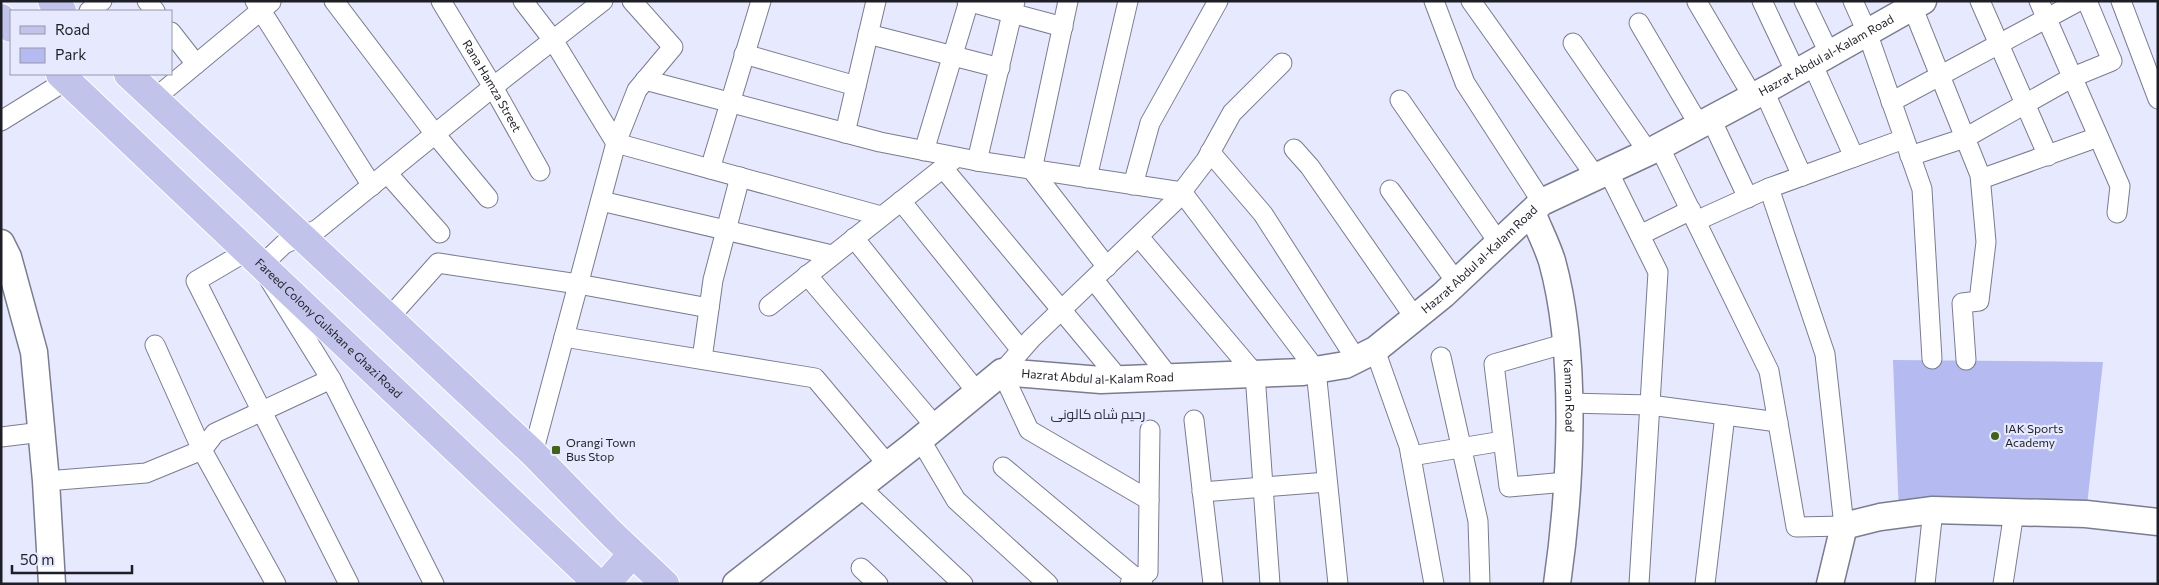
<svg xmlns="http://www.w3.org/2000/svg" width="2159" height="585" font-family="Commissioner,Cairo,sans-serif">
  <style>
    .green { fill: #b5baf0 }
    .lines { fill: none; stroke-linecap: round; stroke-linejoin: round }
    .street-casing { stroke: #7a7c8f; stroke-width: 21 }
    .secondary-casing { stroke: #7a7c8f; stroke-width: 29 }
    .primary-casing { stroke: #fff; stroke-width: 30 }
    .street { stroke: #fff; stroke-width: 19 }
    .secondary { stroke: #fff; stroke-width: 26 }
    .primary { stroke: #c1c3eb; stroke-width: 28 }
    .poi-dot { fill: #416218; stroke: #e7e9ff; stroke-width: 2 }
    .labels { text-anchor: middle; stroke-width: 4.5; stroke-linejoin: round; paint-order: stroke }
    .street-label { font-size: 12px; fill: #1e1f26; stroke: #e7e9ff }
    .poi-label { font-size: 12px; fill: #1e1f26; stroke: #e7e9ff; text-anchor: start }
    .neighbourhood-label { font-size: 14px; fill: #323344; stroke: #e7e9ff }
  </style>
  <rect width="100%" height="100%" fill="#e7e9ff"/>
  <polygon class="green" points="1893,360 2103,362 2086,514 1899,515"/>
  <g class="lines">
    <g class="street-casing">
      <g id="street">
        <polyline points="147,1 155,11"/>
        <polyline points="255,1 372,186"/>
        <polyline points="334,1 435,134 488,198"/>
        <path id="s1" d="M441,1L493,87L540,171"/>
        <polyline points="523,1 553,40 616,143 881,216"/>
        <polyline points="967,1 1063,27"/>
        <polyline points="1068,1 1032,170 1107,267"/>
        <polyline points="1434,1 1465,83 1542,202"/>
        <polyline points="1471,1 1596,177"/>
        <polyline points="1762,1 1796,73"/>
        <polyline points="1804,1 1829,53"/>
        <polyline points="1853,1 1867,32 1922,189 1932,359"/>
        <polyline points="1910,1 1980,175 1986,242 1979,301 1962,303 1966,360"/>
        <polyline points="1980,1 2048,156"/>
        <polyline points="2039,1 2120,186 2117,213"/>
        <polyline points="2121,1 2158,99"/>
        <polyline points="1697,2 1753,97"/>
        <polyline points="89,11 102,1"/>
        <polyline points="1639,23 1699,125"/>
        <polyline points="171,32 196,64"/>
        <polyline points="868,34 1000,68"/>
        <polyline points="1573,43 1648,152"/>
        <polyline points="744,54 856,86"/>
        <polyline points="1812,63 1854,157"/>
        <polyline points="645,80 880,142 977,161 1182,192 1316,370 1338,584"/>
        <polyline points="1764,91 1802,176"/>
        <polyline points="154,99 271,2"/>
        <polyline points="1400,100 1499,243"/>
        <polyline points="1891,102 2079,1"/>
        <polyline points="1711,119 1748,198"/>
        <polyline points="1,121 67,80"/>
        <polyline points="845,133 876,1"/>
        <polyline points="1659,146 1769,371 1796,527 1844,526 1825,354 1769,188"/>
        <polyline points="1294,149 1310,167 1415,318"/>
        <polyline points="924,151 969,1"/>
        <polyline points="1210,152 1263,214 1356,359"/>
        <polyline points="1910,156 1965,138 2073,77 2112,61 2087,1"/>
        <polyline points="977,161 1015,1"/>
        <polyline points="943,168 1119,379"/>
        <polyline points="710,169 761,1"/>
        <polyline points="1608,171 1658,272 1639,584"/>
        <polyline points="387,173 440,233"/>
        <polyline points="1087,178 1128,1"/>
        <polyline points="1981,179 2098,137"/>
        <polyline points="1133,185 1150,123 1218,1"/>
        <polyline points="1390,190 1457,283"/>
        <polyline points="601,201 832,255"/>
        <polyline points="901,201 1021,350"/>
        <polyline points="1696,221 1769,188 1904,139"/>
        <polyline points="1640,235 1691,210"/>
        <polyline points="1139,237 1255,374 1270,584"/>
        <polyline points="854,238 977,392"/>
        <polyline points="247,251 196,281 349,584"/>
        <polyline points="807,275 935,426"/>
        <polyline points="1094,280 1169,377"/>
        <polyline points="769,306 953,160"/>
        <polyline points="388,319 438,263 578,284 709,308"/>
        <polyline points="564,337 815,378 888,465"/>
        <polyline points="155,345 202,450 276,584"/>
        <polyline points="1375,350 1409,446 1434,584"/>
        <polyline points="1441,357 1478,521 1480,584"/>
        <polyline points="702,359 713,280 740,177"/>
        <polyline points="1568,403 1650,405 1778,422"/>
        <polyline points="1194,420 1213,584"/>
        <polyline points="1,437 42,432"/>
        <polyline points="920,439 956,500 1048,584"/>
        <polyline points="533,453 616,143 637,90 673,47 632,1"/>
        <polyline points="1411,456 1503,441"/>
        <polyline points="1003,467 1143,584"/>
        <polyline points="46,481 146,473 202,450 215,433 331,379"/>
        <polyline points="1566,482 1509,487 1494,364 1567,343"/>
        <polyline points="860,487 963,584"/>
        <polyline points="1202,492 1327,482"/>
        <polyline points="1149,500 1029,430 1002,372 1031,339 1174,202 1206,160 1232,113 1282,63"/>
        <polyline points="861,568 878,584"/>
        <polyline points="434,584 331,379 261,266 284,244 318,229 493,87 603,1"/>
        <polyline points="1130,584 1148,572 1150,430"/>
        <polyline points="1705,584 1725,415"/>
        <polyline points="1925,584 1933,510"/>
        <polyline points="2003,584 2014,512"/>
      </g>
    </g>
    <g class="secondary-casing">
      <g id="secondary">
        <path id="s2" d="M1532,212C1538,228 1547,245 1552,261C1578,355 1571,487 1557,584"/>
        <polyline points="1,243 8,257 34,352 46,481 52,584"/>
        <path id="s3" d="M736,584L911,447L1002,372L1101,380L1303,372L1345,365L1375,350L1443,295L1542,202L1653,150L1771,87L1923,1"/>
        <polyline points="1830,584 1844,526 1880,517 1933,510 2086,514 2158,522"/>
      </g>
    </g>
    <g class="primary-casing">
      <g id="primary">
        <polyline points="52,1 62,11"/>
        <polyline points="1,18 11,28"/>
        <path id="s4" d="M60,74L598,584"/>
        <polyline points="128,74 533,453 613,535 665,584"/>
        <polyline points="606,584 632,554"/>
      </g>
    </g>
    <use href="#street" class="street"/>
    <use href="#secondary" class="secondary"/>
    <use href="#primary" class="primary"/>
  </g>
  <g class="poi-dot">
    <circle cx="1995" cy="436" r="5"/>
    <rect x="551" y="445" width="10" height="10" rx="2.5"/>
  </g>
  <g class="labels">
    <g class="street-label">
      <text dy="4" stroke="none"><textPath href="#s3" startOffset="1261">Hazrat Abdul al-Kalam Road</textPath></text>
      <text dy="4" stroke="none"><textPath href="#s1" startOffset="99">Rana Hamza Street</textPath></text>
      <text dy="4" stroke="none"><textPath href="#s3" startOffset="856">Hazrat Abdul al-Kalam Road</textPath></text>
      <text dy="4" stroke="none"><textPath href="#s4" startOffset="370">Fareed Colony Gulshan e Ghazi Road</textPath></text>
      <text dy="4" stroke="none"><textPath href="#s3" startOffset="436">Hazrat Abdul al-Kalam Road</textPath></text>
      <text dy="4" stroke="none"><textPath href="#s2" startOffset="189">Kamran Road</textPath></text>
    </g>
    <g class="poi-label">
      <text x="2005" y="433">IAK Sports<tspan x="2005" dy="14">Academy</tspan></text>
      <text x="566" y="447">Orangi Town<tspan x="566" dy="14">Bus Stop</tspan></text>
    </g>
    <g class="neighbourhood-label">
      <text x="1098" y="419">رحیم شاہ کالونی</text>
    </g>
  </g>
  <rect width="2159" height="585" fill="none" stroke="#1e1f26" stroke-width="5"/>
  <rect x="10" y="10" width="162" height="65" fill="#e7e9ff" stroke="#9798a8"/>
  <rect x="20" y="26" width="25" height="8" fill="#c1c3eb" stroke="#9798a8"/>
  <text x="55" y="35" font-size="15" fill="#1e1f26">Road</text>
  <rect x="20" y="48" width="25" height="15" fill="#b5baf0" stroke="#9798a8"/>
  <text x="55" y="60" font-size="15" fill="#1e1f26">Park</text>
  <path d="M12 565v8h120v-8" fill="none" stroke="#1e1f26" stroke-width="2.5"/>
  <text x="20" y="565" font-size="15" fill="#1e1f26" stroke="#e7e9ff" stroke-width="4" paint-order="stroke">50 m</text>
</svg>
